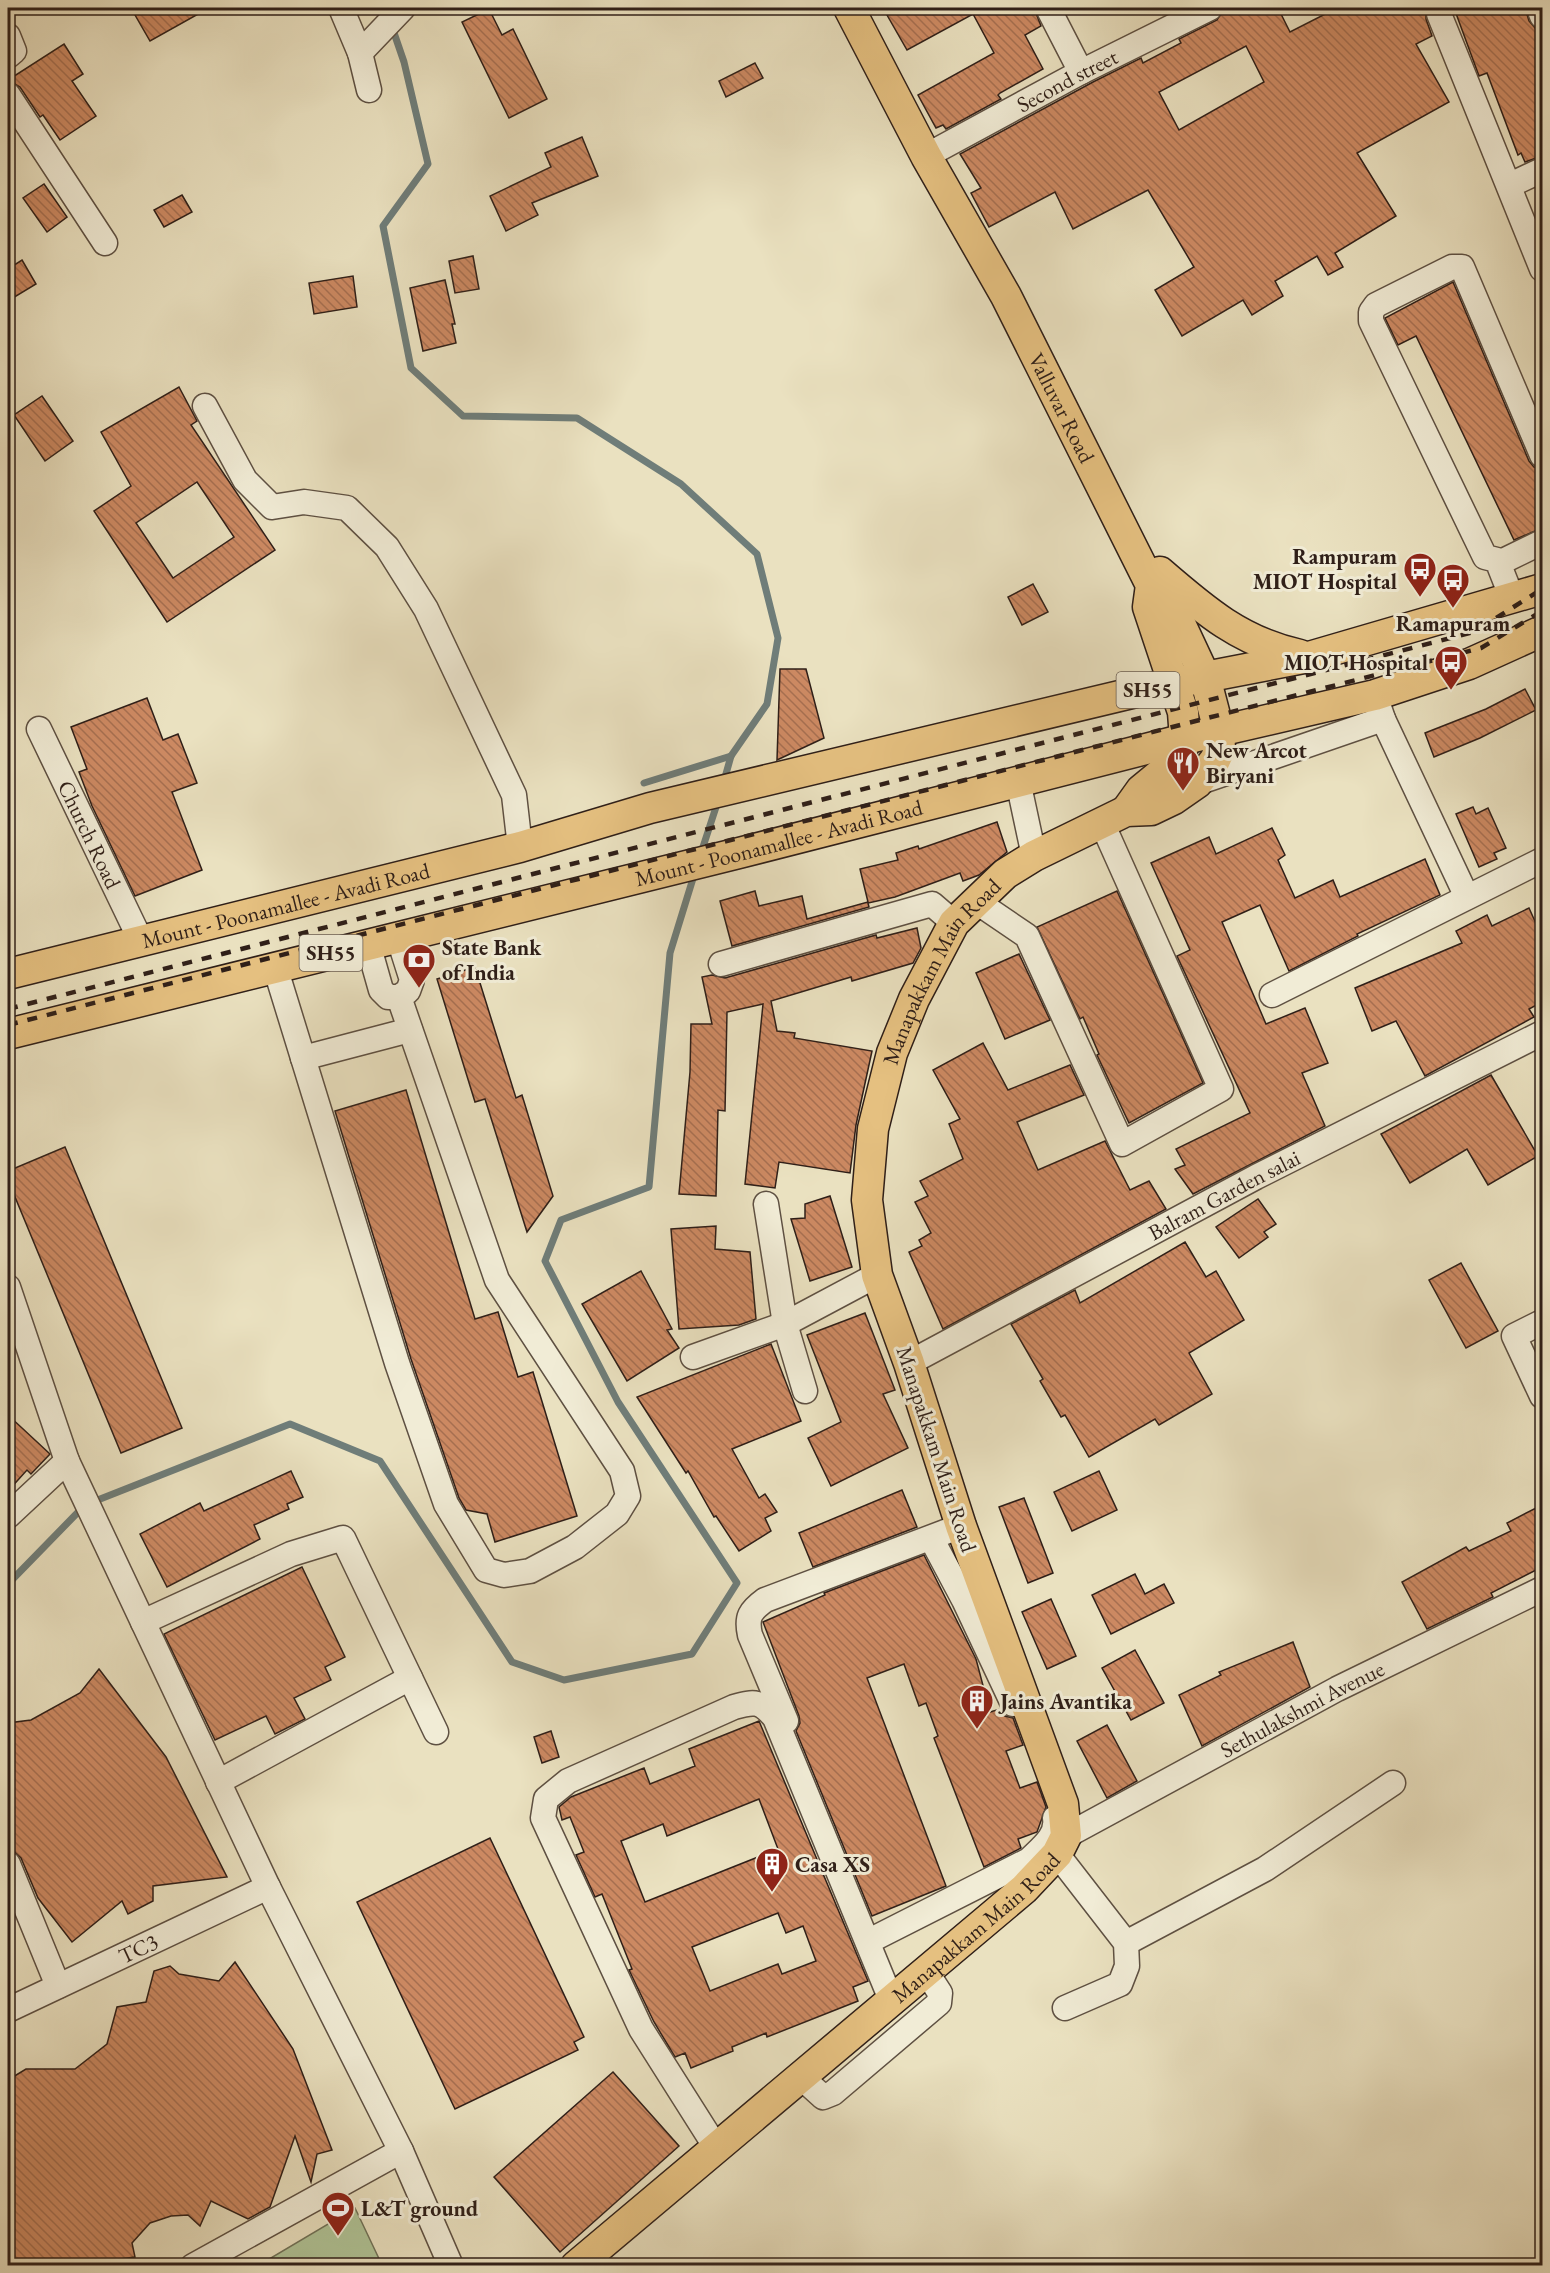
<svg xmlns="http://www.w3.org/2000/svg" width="1550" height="2273" font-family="'EB Garamond',serif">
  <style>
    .green { fill: #b0c497; stroke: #707258; stroke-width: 1.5 }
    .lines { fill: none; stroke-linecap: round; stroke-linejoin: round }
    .stream { stroke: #6f7d79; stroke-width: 7 }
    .building { fill: url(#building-back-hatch); stroke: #2f1f18; stroke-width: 1.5; fill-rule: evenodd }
    .minor-casing { stroke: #5e5042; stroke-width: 27 }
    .major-casing { stroke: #2f1f18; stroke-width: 33 }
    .minor { stroke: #f1ecd6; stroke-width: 24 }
    .major { stroke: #e5c080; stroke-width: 30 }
    .rail { stroke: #2f1f18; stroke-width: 4.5; stroke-dasharray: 10 10; stroke-linecap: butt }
    .labels { text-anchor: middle; stroke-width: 6; stroke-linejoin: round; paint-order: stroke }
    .shield { fill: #f1ecd6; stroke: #695c51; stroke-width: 1.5 }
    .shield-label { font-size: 21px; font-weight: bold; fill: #2f1f18 }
    .street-label { font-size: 22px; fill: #2f1f18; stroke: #f1ecd6 }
    .poi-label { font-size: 22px; font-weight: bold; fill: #2f1f18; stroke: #f1ecd6; text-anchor: start }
  </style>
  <defs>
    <pattern id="building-back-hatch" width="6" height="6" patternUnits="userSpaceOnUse" patternTransform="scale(1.5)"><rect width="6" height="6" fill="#cc8962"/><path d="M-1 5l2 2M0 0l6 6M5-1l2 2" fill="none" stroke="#a66f50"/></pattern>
  </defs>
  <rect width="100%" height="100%" fill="#eae1c0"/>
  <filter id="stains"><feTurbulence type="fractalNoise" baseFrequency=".00333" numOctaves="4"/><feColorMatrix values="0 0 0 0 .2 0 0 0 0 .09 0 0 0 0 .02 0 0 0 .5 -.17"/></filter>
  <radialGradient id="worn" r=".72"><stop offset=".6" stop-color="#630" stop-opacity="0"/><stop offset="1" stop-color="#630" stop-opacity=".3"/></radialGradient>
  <polygon class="green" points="355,2208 382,2265 259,2265"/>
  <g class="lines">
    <g class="stream">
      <polyline points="392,27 404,62 428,164 383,226 411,368 463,416 577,418 681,484 757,554 778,638 767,704 731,756 724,781"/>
      <polyline points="644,783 731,756"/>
      <polyline points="701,853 718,801"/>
      <polyline points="8,1584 85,1505 290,1424 380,1461 512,1662 564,1680 692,1654 737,1583 618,1402 545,1261 561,1220 649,1187 670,953 695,872"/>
    </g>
  </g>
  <g class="building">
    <polygon points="131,8 209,8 150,41"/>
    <polygon points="883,8 1034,8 1041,26 1025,35 1043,69 1000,93 998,95 1001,99 946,129 943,125 936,128 918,95 994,53 973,14 907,50"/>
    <path d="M1224,8H1278L1290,32L1337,8H1426V19L1432,36L1416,44L1449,102L1357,153L1396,216L1335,253L1343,267L1328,275L1317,256L1275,281L1283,296L1252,315L1243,300L1182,336L1155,290L1194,267L1148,190L1073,229L1055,192L989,227L971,193L981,188L960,154L1093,82L1141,58L1143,63L1181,43L1179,39L1217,20ZM1246,46L1264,82L1179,130L1159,92Z"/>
    <polygon points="1454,8 1525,8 1529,21 1536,29 1542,43 1542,156 1525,162 1521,153 1518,155 1487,73 1479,76"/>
    <polygon points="489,9 502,35 513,29 547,99 509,118 462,22"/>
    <polygon points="64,44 83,74 72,81 96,116 60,140 43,115 40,117 20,87 8,80"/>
    <polygon points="755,63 763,78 726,97 719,81"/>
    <polygon points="582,137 598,176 532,203 538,215 506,231 490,196 551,167 545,153"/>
    <polygon points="44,184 67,217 47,232 23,198"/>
    <polygon points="182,195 192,212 164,227 154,210"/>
    <polygon points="473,256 479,289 455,293 449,261"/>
    <polygon points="22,260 36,284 8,301 8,269"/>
    <polygon points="353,276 357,307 314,314 309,283"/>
    <polygon points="445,280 455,324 452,324 456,343 423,351 410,288"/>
    <polygon points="1453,282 1529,461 1534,467 1542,469 1542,528 1514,540 1416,336 1398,345 1385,318"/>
    <path d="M179,387L197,421L191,425L275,550L167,622L94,511L131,486L101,432ZM197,482L234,537L173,578L136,523Z"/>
    <polygon points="42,396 73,441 45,461 14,415"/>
    <polygon points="1033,584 1048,612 1022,625 1008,597"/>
    <polygon points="780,669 806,669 824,738 777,760"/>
    <polygon points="1525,689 1536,710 1480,738 1434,757 1425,733 1486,709"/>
    <polygon points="147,698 163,740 178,734 197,783 172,792 202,870 135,896 92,806 79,772 87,769 71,727"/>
    <polygon points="1473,807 1476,814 1488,808 1506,848 1494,853 1497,859 1479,867 1456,814"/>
    <polygon points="997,822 1007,852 979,875 963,881 960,873 895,897 868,903 869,907 732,946 720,901 755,891 759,906 802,896 807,919 868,902 860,869 898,860 896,853 918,846 919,849"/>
    <polygon points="1272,828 1285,855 1278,860 1295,898 1333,880 1340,897 1425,859 1440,895 1357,934 1358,936 1289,971 1260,905 1222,922 1266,1024 1305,1008 1328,1063 1302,1073 1325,1126 1193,1194 1175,1169 1185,1165 1176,1149 1250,1113 1177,956 1190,950 1151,863 1209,837 1216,854"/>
    <polygon points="1117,891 1203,1083 1129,1123 1097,1055 1099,1054 1083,1017 1080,1019 1037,927"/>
    <polygon points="1529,908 1542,937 1542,1002 1529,1009 1534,1017 1425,1076 1396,1021 1372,1031 1355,988 1462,943 1456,931 1487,915 1492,926"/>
    <polygon points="917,928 921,948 913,963 852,981 851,977 771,1001 777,1031 795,1033 794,1038 872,1051 856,1125 850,1173 779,1162 775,1188 745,1184 763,1004 727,1012 725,1111 718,1110 716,1196 679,1194 690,1072 691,1024 712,1024 702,977 712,975 725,978 876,935 877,938"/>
    <polygon points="1019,954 1050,1020 1005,1039 976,973"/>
    <polygon points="475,967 516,1098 522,1095 553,1196 527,1232 485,1099 475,1102 437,979"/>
    <polygon points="983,1043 1008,1090 1070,1065 1084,1095 1017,1122 1038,1170 1105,1141 1130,1190 1149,1181 1166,1209 943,1329 909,1252 922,1246 919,1240 931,1233 915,1202 928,1196 920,1181 963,1159 949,1124 960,1119 933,1070"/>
    <polygon points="1491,1075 1538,1156 1488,1185 1467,1149 1410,1183 1381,1134"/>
    <polygon points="406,1090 475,1319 498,1312 518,1377 533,1372 577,1516 495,1542 487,1514 466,1510 459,1498 411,1359 335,1111"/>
    <polygon points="65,1147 182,1428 121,1453 8,1180 8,1171"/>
    <polygon points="830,1196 852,1267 810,1281 791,1219 805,1218 805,1204"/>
    <polygon points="1258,1199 1276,1224 1264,1232 1268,1237 1239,1258 1216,1227"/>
    <polygon points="716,1226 715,1249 750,1252 756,1319 739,1325 679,1329 671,1229"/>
    <polygon points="1185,1242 1206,1277 1216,1271 1244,1320 1189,1353 1212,1394 1159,1425 1155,1419 1089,1457 1065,1415 1061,1417 1040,1381 1043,1379 1011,1324 1075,1290 1080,1303"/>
    <polygon points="1461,1263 1498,1331 1466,1348 1429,1280"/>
    <polygon points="641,1271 672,1329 667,1330 679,1348 627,1381 582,1304"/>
    <polygon points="865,1313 895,1390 883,1394 908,1448 831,1486 808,1438 841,1422 807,1335"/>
    <polygon points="771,1344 801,1421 732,1449 759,1498 765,1494 777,1512 765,1518 771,1531 739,1551 716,1516 714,1517 688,1471 686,1473 637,1397"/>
    <polygon points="8,1415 50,1454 31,1474 27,1470 8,1491"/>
    <polygon points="291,1471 303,1497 287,1504 289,1509 254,1525 260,1539 167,1587 140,1534 200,1503 204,1511"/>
    <polygon points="1099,1471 1117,1510 1072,1531 1054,1492"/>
    <polygon points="902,1490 917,1527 813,1567 799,1533"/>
    <polygon points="1024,1498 1053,1573 1028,1583 999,1507"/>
    <polygon points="1536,1508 1542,1521 1542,1567 1491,1593 1493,1597 1427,1629 1402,1582 1466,1547 1469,1551 1511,1531 1507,1523"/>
    <polygon points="924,1555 976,1659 990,1712 1000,1709 1005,1716 1013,1718 1023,1745 1006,1751 1020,1788 1037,1782 1046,1807 1037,1832 1018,1839 1021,1848 984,1867 934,1738 938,1736 926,1703 919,1706 904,1664 867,1678 946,1886 872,1916 796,1731 800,1723 799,1716 763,1622 825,1595 824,1593"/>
    <polygon points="302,1567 345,1657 325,1667 331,1680 294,1698 305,1719 275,1734 266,1716 215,1740 164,1634"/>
    <polygon points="1135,1574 1145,1594 1164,1584 1174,1603 1111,1634 1092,1595"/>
    <polygon points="1051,1599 1076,1656 1047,1669 1022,1612"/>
    <polygon points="1293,1642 1310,1687 1202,1746 1179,1695 1221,1675 1219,1672"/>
    <polygon points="1135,1650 1164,1703 1131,1720 1102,1668"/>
    <polygon points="99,1669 166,1757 227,1877 153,1886 153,1901 128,1914 122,1901 72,1942 38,1898 21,1858 8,1846 8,1723 31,1720 80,1693"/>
    <path d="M759,1721L868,1981L853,1987L858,2001L767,2037L766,2033L732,2047L733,2051L691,2068L685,2053L675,2057L654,2022L629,1970L632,1969L602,1894L595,1897L576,1855L584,1852L570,1817L562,1820L559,1807L571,1797L644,1768L650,1784L695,1766L689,1749ZM759,1799L778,1849L645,1902L621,1841L663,1824L667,1836ZM778,1913L786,1933L803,1926L816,1961L782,1974L778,1964L710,1991L692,1947Z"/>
    <polygon points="1107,1725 1137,1781 1107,1798 1077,1741"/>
    <polygon points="551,1731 559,1757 542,1763 534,1737"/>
    <polygon points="490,1838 584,2037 574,2042 578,2050 455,2109 357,1902"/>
    <polygon points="235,1962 293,2049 332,2150 317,2154 311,2182 295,2136 270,2207 248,2219 211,2201 200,2226 188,2215 171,2216 150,2223 132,2243 135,2257 105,2261 104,2265 8,2265 8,2080 26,2069 75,2069 107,2044 117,2007 146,2002 154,1971 170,1966 179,1974 219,1981"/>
    <polygon points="613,2072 679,2146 560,2252 494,2177"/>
  </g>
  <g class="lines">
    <g class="minor-casing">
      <g id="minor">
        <polyline points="341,8 360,53 369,90"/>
        <polyline points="1048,8 1081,72"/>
        <polyline points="1440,8 1439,14 1542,269"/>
        <polyline points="1539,8 1542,16"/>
        <polyline points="8,36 14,51 8,56"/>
        <polyline points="360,53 403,8"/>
        <polyline points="8,95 105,243"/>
        <path id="s1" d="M926,156L1081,72L1210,8"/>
        <polyline points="1510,185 1542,170"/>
        <polyline points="205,406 245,480 272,507 304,502 347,508 387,547 426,609 514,795 520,847"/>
        <polyline points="1499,563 1542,542"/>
        <polyline points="1512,598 1497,560 1485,557 1371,321 1371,312 1376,305 1452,267 1462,267 1542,455"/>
        <polyline points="1375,695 1383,719 1466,895"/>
        <path id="s2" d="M39,729L141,941"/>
        <polyline points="1018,781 1034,856"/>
        <polyline points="1197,783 1383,719"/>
        <polyline points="977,902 1027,936 1122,1144 1221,1089 1102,823"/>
        <polyline points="368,944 381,990 388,997 399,997 408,991 412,980 398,936"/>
        <polyline points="721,964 932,904 954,923"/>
        <polyline points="275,967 397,1363 446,1504 486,1570 504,1575 530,1571 575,1547 617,1514 628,1496 622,1471 497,1280 399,997"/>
        <polyline points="1272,995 1542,860"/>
        <polyline points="303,1058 410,1030"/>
        <polyline points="766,1204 785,1324 805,1391"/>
        <polyline points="8,1287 67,1461 268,1887 401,2151 451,2266"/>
        <polyline points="1542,1322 1514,1336 1542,1396"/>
        <polyline points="693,1357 785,1324 877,1275"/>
        <path id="s3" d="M909,1363L1256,1177L1542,1033"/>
        <polyline points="8,1516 67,1461"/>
        <polyline points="931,1538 964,1600 1013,1704"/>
        <polyline points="143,1622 291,1554 343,1538 436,1732"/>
        <path d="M786,1721L750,1635C746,1617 750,1611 765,1600L961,1526"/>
        <polyline points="218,1782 410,1678"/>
        <path id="s4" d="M1066,1836L1337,1689L1542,1589"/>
        <polyline points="1057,1854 1126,1943 1127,1966 1120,1984 1065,2008"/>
        <polyline points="8,1864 58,1986"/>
        <path d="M877,1937L1029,1860C1041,1848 1058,1836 1055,1818"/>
        <polyline points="1126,1943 1265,1869 1393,1783"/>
        <path id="s5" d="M8,2010L268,1887"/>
        <polyline points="802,2078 823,2097 833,2093 939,2003 940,1993 927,1973"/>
        <path d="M717,2149L641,2029L543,1818L546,1799L568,1781L734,1707C755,1701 761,1701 775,1718L892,2002"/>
        <polyline points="193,2266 401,2151"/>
      </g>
    </g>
    <g class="major-casing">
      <g id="major">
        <path id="s6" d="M849,8L926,156L1006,296L1151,585L1148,607L1183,712L1185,739L1180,758L1141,790L1126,811"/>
        <path d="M1160,572C1205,611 1241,642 1300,655"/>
        <path id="s7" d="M8,974L520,847L650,808L1174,683L1309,657L1542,589"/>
        <path id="s8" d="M8,1034L739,853L1185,739L1375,695L1469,664L1542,631"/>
        <path id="s9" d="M576,2266L1024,1889L1057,1854L1066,1836L1063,1804L961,1526L909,1363L877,1275L867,1200L873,1129L892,1053L914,999L954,923L1005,874L1034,856L1126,811L1151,810L1174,799L1197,783L1215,760L1220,749L1219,731L1205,677L1170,602L1151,585"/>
      </g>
    </g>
    <use href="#minor" class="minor"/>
    <use href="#major" class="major"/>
    <g class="rail">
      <polyline points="8,1009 1474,632 1542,589"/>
      <polyline points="8,1025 1481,648 1542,611"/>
    </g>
  </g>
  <defs>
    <g id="bus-pin" transform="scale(1.725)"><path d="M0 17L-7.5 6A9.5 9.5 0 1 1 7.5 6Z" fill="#8f2418" stroke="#f1ecd6"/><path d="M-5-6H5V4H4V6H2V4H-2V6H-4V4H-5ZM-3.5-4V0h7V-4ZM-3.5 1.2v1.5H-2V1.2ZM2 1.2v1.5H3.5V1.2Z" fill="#fff"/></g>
    <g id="restaurant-pin" transform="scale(1.725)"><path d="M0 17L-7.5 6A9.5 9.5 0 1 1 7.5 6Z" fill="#8f2418" stroke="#f1ecd6"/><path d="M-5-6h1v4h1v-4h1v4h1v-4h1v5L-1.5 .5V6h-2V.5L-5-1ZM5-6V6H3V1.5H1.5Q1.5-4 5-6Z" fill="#fff"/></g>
    <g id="bank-pin" transform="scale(1.725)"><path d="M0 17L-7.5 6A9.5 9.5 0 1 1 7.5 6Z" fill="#8f2418" stroke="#f1ecd6"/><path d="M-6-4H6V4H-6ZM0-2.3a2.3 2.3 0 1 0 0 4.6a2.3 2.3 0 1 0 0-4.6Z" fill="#fff"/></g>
    <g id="building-pin" transform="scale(1.725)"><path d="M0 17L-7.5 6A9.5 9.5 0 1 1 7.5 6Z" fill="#8f2418" stroke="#f1ecd6"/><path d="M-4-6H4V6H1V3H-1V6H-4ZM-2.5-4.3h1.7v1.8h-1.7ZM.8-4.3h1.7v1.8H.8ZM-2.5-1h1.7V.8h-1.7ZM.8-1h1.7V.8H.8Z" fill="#fff"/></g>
    <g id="stadium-pin" transform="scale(1.725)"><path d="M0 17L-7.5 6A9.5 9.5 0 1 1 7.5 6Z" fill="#8f2418" stroke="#f1ecd6"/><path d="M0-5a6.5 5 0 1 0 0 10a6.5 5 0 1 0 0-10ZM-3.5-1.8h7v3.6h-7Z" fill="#fff"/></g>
  </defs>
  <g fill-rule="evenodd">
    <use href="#bus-pin" x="1420" y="569"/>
    <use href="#bus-pin" x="1453" y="580"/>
    <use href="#bus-pin" x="1451" y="662"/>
    <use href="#restaurant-pin" x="1183" y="763"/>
    <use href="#bank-pin" x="419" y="960"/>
    <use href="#building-pin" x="977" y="1701"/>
    <use href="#building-pin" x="772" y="1864"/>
    <use href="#stadium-pin" x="338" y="2208"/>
  </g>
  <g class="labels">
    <g class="shield">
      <rect x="1116.5" y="672" width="63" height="36" rx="4.5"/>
      <rect x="299.5" y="935" width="63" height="36" rx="4.5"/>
    </g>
    <g class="shield-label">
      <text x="1148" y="697">SH55</text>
      <text x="331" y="960">SH55</text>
    </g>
    <g class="street-label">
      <text dy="8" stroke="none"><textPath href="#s1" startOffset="160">Second street</textPath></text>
      <text dy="8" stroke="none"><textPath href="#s6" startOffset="453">Valluvar Road</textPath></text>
      <text dy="8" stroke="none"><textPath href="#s2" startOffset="117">Church Road</textPath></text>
      <text dy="8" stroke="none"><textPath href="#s8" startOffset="794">Mount - Poonamallee - Avadi Road</textPath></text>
      <text dy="8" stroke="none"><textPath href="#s7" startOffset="286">Mount - Poonamallee - Avadi Road</textPath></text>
      <text dy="8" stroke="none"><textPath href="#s9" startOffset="1568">Manapakkam Main Road</textPath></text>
      <text dy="8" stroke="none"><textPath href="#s3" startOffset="357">Balram Garden salai</textPath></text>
      <text transform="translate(937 1449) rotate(72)" y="8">Manapakkam Main Road</text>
      <text dy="8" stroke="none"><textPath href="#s4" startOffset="268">Sethulakshmi Avenue</textPath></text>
      <text dy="8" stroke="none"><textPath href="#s9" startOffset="524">Manapakkam Main Road</textPath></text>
      <text dy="8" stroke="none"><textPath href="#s5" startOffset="144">TC3</textPath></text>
    </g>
    <g class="poi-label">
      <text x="1397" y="564" text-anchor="end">Rampuram<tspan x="1397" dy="25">MIOT Hospital</tspan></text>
      <text x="1453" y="631" text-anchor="middle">Ramapuram</text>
      <text x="1428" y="670" text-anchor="end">MIOT Hospital</text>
      <text x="1206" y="758">New Arcot<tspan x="1206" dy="25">Biryani</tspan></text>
      <text x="442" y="955">State Bank<tspan x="442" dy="25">of India</tspan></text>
      <text x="1000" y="1709">Jains Avantika</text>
      <text x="795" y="1872">Casa XS</text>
      <text x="361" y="2216">L&amp;T ground</text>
    </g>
  </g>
  <rect width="1550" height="2273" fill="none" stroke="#eae1c0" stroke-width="30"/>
  <rect x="9" y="9" width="1532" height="2255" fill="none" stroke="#2f1f18" stroke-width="3"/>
  <rect x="15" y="15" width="1520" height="2243" fill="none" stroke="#2f1f18" stroke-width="1.5"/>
  <rect width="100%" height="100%" filter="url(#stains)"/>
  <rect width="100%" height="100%" fill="url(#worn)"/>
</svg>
